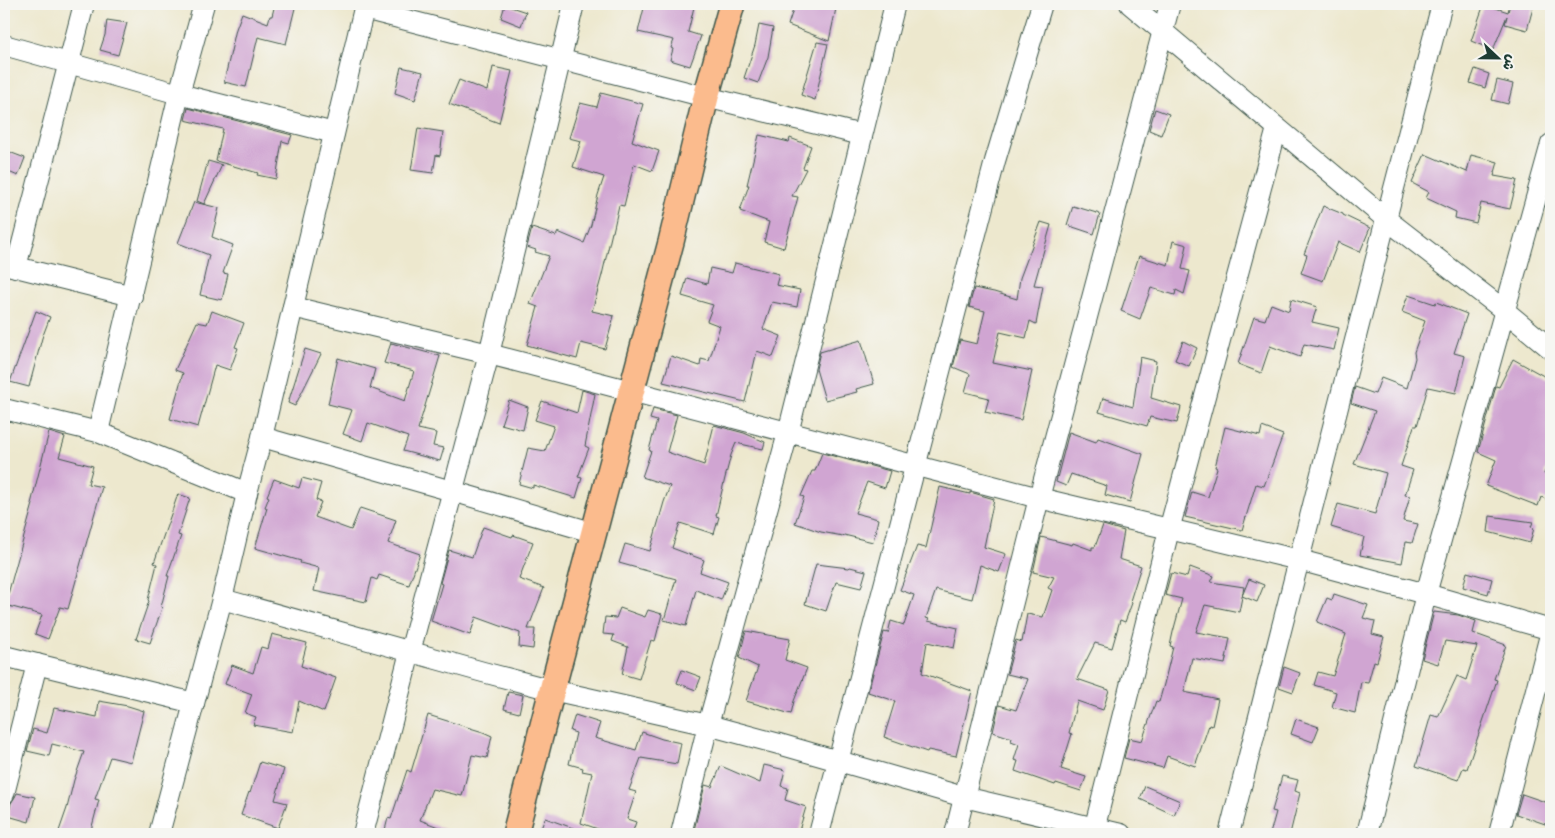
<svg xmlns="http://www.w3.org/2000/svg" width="1555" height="838" font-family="'Architects Daughter','Playpen Sans Arabic',sans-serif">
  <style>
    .building { fill: #d0a5d2 }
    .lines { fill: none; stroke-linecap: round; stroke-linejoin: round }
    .minor-casing { stroke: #3e574b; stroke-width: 22 }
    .major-casing { stroke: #3e574b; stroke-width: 28 }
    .minor { stroke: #fff; stroke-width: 20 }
    .major { stroke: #fbbb8d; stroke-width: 25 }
  </style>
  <rect width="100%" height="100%" fill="#f6f6f2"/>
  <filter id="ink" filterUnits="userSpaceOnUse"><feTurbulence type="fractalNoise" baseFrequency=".02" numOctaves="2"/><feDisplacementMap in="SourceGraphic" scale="10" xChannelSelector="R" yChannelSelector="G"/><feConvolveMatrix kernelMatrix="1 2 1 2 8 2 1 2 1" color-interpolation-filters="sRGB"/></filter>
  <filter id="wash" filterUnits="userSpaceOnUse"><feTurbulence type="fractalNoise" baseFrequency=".0096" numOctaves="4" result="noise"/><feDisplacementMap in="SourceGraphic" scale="20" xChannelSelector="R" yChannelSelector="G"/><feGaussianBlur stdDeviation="1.12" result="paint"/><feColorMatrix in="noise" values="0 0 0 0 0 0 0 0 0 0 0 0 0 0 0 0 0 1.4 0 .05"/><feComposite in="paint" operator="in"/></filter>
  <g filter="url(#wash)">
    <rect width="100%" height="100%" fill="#ede8ce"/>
    <g id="blocks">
      <g class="building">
        <polygon points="275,4 296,4 286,44 258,37 246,87 224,82 236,29 242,13 268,23 270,16 272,16"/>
        <polygon points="645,4 681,4 694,7 688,32 701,36 690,66 670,60 673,49 671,48 674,40 638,32"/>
        <polygon points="795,4 837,4 829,41 788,25"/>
        <polygon points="1484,4 1508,12 1510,4 1534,4 1527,30 1505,24 1507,16 1493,50 1471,41"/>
        <polygon points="505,5 526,12 521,26 501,18"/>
        <polygon points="107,20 127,23 118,55 100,50 105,35"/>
        <polygon points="759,25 773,28 768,57 758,83 744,78 755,45"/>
        <polygon points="817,42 828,44 815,100 801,95"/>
        <polygon points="401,67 423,72 415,100 395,93"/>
        <polygon points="493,67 512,71 499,123 449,104 459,80 487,91 488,86 489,86"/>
        <polygon points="1475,69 1489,74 1485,88 1470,83"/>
        <polygon points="1497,80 1513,84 1508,104 1492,100"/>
        <polygon points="601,93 643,104 632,141 659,151 652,171 634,164 624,206 619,205 613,232 612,232 602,275 592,311 614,316 605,349 581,343 577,359 527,345 538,307 530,304 549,256 535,252 536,250 527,247 532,228 556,236 558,232 584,243 591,225 598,195 604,177 573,167 581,141 569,138 580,103 597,107"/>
        <polygon points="188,108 292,135 289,143 282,141 276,179 257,175 258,173 216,161 223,129 185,120"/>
        <polygon points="1155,109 1169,114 1161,135 1149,130"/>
        <polygon points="418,128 443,132 440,156 436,155 433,173 411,170"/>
        <polygon points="759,135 789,142 790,138 811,146 803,168 806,169 792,196 798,197 784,248 764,242 769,222 740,211 749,185 747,185"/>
        <polygon points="4,150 25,158 18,176 4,170"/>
        <polygon points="1425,154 1467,172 1471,155 1498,162 1494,176 1517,180 1510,209 1481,203 1476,223 1455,218 1456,212 1426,198 1429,192 1412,183"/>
        <polygon points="208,161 222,165 204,204 197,201"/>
        <polygon points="194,202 219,208 212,237 233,245 223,273 228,274 222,300 200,295 209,255 178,243"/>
        <polygon points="1073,206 1100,214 1094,234 1067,225"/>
        <polygon points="1323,206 1343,214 1343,215 1370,228 1360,252 1338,242 1323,281 1301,273 1307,255 1304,254"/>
        <polygon points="1041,222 1051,225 1034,285 1043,286 1036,324 1030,321 1026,338 1000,332 993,363 1032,371 1021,420 985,412 989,398 965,392 970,374 953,367 960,340 977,344 985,311 969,307 974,288 994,292 1017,299 1020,278"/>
        <polygon points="1173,241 1187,245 1182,269 1190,271 1184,294 1176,290 1175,295 1151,288 1140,319 1121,311 1139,256 1168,265"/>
        <polygon points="735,263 779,274 776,285 800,290 797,307 772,302 763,329 781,336 773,357 757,351 745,402 663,382 671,356 700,366 701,359 709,361 720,326 707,321 713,305 682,296 687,278 707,284 710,268 732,273"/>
        <polygon points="1408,295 1435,304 1436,302 1467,314 1454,353 1465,356 1456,393 1428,387 1417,426 1414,426 1401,466 1413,470 1405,495 1410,496 1403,521 1418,524 1412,543 1406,542 1402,563 1360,555 1364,537 1331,527 1338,504 1375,514 1386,473 1354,464 1375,411 1351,403 1355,387 1375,394 1381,378 1407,388 1415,358 1414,352 1425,321 1402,312"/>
        <polygon points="1291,299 1317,307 1312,322 1339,328 1334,350 1304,344 1300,357 1270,346 1261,373 1238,364 1254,317 1265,320 1271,304 1289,311"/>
        <polygon points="36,311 50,317 42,338 29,387 10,382"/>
        <polygon points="212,311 244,323 235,347 238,348 230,370 215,365 198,427 170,419 183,373 175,370 197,322 207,324"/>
        <polygon points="861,340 874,384 856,389 857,392 825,400 816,369 820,352"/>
        <polygon points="1183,341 1197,348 1189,366 1175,360"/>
        <polygon points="391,343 440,356 418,429 436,433 433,446 444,448 440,461 403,451 408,437 368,423 362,441 343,434 352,410 328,404 338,358 375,369 370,388 405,401 414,371 384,363"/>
        <polygon points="305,349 321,354 295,406 288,403"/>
        <polygon points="1140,357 1156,361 1151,398 1181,407 1177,423 1150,417 1147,426 1099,412 1103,398 1133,407"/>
        <polygon points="1513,359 1551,380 1551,455 1544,474 1551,476 1551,501 1541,497 1538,506 1486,486 1496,460 1478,452 1496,386 1499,387"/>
        <polygon points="582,390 595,394 585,446 589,448 578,477 582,478 576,498 533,485 533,488 519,484 528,448 545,451 554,426 535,420 542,401 577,413"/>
        <polygon points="509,400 528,407 523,430 501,424"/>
        <polygon points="653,409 677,415 667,452 704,465 714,425 744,433 765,442 763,449 736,443 731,455 725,478 716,516 719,517 714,534 680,523 672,548 704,560 700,572 728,582 721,600 696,590 686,626 664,620 676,579 619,563 625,544 650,551 664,502 670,486 642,477 651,451 649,450 657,421 650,419"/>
        <polygon points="1225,427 1260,436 1262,427 1283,435 1264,486 1256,484 1242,530 1185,517 1192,492 1208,497 1217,468 1215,467"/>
        <polygon points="49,432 65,437 59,457 93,466 88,484 102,487 68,609 60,607 48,639 35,634 42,615 5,605 33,504 31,504"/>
        <polygon points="1069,432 1096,442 1098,438 1143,454 1130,502 1105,495 1107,486 1071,474 1066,486 1056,482"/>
        <polygon points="822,453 890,471 885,488 867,482 855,513 878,519 873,542 844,535 843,536 821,532 795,523 804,497 801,496 812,471 815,471"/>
        <polygon points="302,478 321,483 316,500 321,502 315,517 351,530 360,508 396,520 388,543 420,554 409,585 379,575 377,580 372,578 366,602 314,591 319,568 300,563 301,561 255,548 267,508 265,507 269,497 267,496 274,479 299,488"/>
        <polygon points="940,487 970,494 970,492 994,499 984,547 1006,554 999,572 980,565 972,599 936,590 926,618 929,619 928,621 958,628 954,648 927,642 922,673 972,691 956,756 928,750 927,752 884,737 895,701 868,692 884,632 888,633 891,621 904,625 914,595 900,590 917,546 926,548"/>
        <polygon points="178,494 190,498 178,535 181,536 167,576 169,576 161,607 162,608 150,643 136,639 149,601 148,600 157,564 154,563"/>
        <polygon points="1490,516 1533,522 1531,527 1534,528 1530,543 1488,532"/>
        <polygon points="1103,525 1124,531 1119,559 1141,566 1130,601 1132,603 1125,622 1120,620 1112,648 1095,643 1077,679 1109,690 1103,710 1077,701 1069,733 1072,734 1061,769 1086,777 1081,791 1056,783 1055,785 1015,771 1018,761 1014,760 1019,744 1011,741 1012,738 993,732 999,705 1016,710 1028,679 1007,674 1016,640 1022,642 1027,614 1043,617 1052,590 1048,588 1054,577 1033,572 1041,537 1072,545 1073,543 1092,550 1092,547 1095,547"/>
        <polygon points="483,527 512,537 513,535 533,542 519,579 544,588 528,629 535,629 533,649 519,647 520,633 476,617 470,635 431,621 442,584 440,583 449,550 472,557"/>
        <polygon points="816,564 849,568 850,567 866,571 861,588 836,582 826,611 805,604"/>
        <polygon points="1190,567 1214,576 1211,582 1244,587 1239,612 1205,605 1196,632 1230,638 1225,664 1192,658 1184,692 1218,699 1212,726 1209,725 1195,766 1167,756 1163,768 1124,758 1129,738 1142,741 1156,701 1159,702 1164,684 1173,647 1170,646 1173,632 1182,599 1165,595 1171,573 1187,577"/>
        <polygon points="1467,572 1492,579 1488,594 1463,587"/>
        <polygon points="1249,579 1264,585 1257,602 1242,596"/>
        <polygon points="1334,594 1368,605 1363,618 1375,621 1372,634 1384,637 1377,662 1374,661 1368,683 1361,682 1355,713 1332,707 1336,692 1314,685 1318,672 1333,676 1346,634 1317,622 1327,598 1332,600"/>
        <polygon points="620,608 645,617 648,610 662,614 655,641 651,640 639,679 622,674 628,647 612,641 614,635 603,634 605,617 616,618"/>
        <polygon points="1434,612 1458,615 1476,621 1473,633 1506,645 1494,679 1497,680 1467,769 1463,768 1458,780 1416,766 1431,715 1438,717 1457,676 1466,680 1477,646 1445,641 1438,664 1422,659"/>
        <polygon points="746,631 790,639 785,660 807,668 794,701 791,714 746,701 758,667 739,658"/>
        <polygon points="272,634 307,643 301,666 336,678 324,712 299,701 293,732 253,725 256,717 245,713 252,694 225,684 232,665 253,673 261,647 268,649"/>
        <polygon points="1284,667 1300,673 1293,692 1279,687"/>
        <polygon points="682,670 701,677 696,690 677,683"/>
        <polygon points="508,692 523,695 519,713 504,709"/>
        <polygon points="99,701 128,706 144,711 131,762 110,757 95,799 99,800 90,834 58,834 67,808 74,780 84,752 52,744 49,756 27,751 33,729 47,733 54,708 97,717"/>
        <polygon points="428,715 483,732 492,736 487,758 472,755 462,796 432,789 420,820 454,833 453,834 384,834 388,818 391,819 407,770 411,772"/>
        <polygon points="575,715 600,723 595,738 636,750 642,732 662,739 681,743 677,764 641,758 629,790 636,792 627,819 636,822 632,834 612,834 581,823 592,773 582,771 583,768 569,764 576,733 570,731"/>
        <polygon points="1296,719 1319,727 1313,742 1291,734"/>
        <polygon points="260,762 284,769 275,800 287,803 278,828 241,815 249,792 250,793"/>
        <polygon points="764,765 785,770 781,786 788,788 785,800 806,807 798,834 754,834 737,828 734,834 693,834 705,785 712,787 721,766 760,783"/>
        <polygon points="1282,776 1298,780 1295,791 1300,793 1290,834 1270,834 1276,812 1272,811"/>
        <polygon points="1145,786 1180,801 1174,815 1140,799"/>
        <polygon points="17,793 35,797 29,822 8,816 11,803 15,797"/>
        <polygon points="1522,794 1551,804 1551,826 1516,814"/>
        <polygon points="545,818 584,832 584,834 539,834"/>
      </g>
    </g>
  </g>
  <g filter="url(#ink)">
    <use href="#blocks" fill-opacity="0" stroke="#3e574b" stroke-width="1"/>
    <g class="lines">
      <g class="minor-casing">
        <g id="minor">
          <polyline points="1130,4 1386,219 1505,311 1551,349"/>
          <polyline points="364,9 706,97 862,135"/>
          <polyline points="4,45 179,94 334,133"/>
          <polyline points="4,264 132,296"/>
          <polyline points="16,267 84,4"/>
          <polyline points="293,307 489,354 631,391 1039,498 1299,560 1426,594 1551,630"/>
          <polyline points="4,409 98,432 247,493"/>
          <polyline points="98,432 179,94 204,4"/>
          <polyline points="262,437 452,491 595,533"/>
          <polyline points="222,599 483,672 552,690 708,725 779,744 964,797 1121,834"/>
          <polyline points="4,656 194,703"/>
          <polyline points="4,794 37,664"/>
          <polyline points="159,834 222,599 247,493 262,437 365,4"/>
          <polyline points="363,834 410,652 489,354 574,4"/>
          <polyline points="681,834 708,725 788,433 895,4"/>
          <polyline points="819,834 995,161 1042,4"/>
          <polyline points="955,834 1039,498 1170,4"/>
          <polyline points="1093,834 1169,530 1277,128"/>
          <polyline points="1229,834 1386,219 1442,4"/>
          <polyline points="1367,834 1426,594 1551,144"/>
          <polyline points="1499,834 1551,631"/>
        </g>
      </g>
      <g class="major-casing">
        <polyline id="major" points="515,834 552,690 671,242 706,97 732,4"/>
      </g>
      <use href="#minor" class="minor"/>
      <use href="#major" class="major"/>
    </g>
  </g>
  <rect width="1555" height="838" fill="none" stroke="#f6f6f2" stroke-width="20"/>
  <g transform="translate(1498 58) rotate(112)" stroke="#f6f6f2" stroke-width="4" paint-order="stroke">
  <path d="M0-4L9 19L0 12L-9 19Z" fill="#1f3d34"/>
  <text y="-8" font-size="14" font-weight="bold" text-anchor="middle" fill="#1f3d34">ش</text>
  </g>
</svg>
